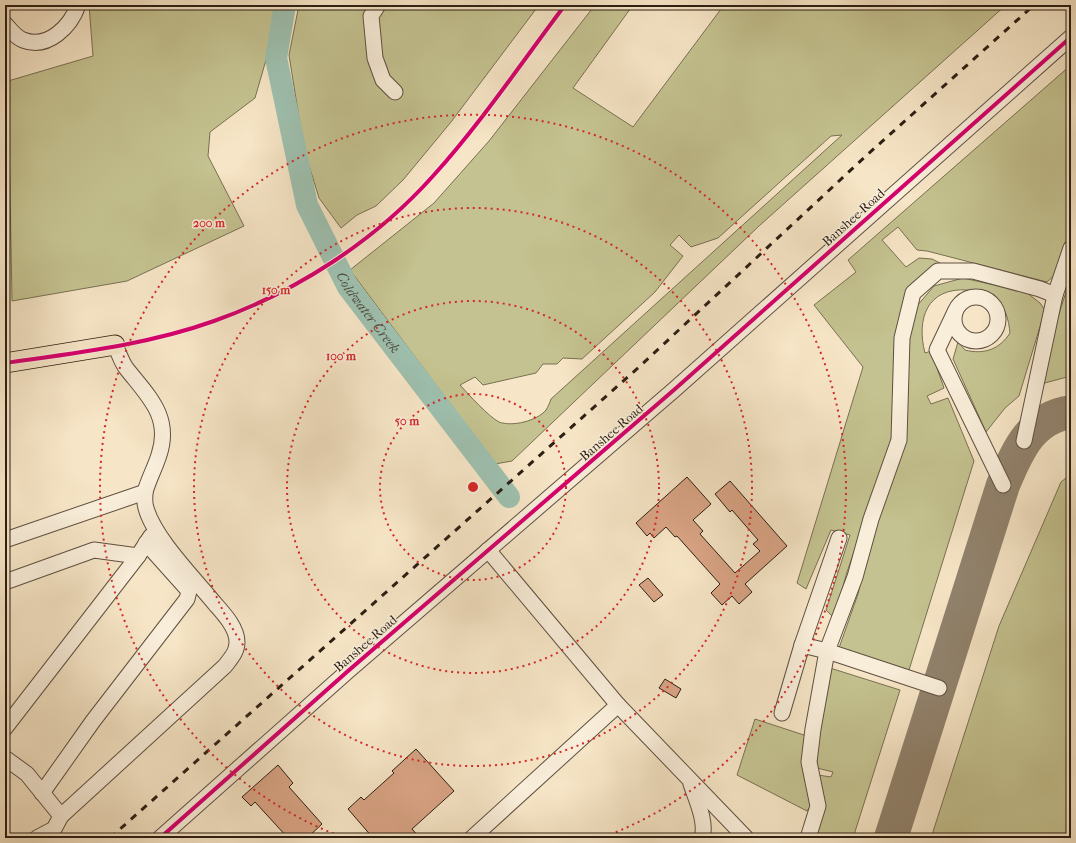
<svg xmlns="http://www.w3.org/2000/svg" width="1076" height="843" font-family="'IM FELL French Canon',serif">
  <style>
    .green { fill: #c4c290; stroke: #787052; fill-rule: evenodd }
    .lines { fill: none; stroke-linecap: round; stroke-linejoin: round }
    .river { stroke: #9ec0af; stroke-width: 22 }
    .taxiway { stroke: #91826c; stroke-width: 34 }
    .building { fill: #d9a485; stroke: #2c1f13 }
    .minor-casing { stroke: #5e5040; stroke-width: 17 }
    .major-casing { stroke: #2c1f13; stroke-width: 21 }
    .minor { stroke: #f9eeda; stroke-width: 15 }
    .major { stroke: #f6e5c6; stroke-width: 19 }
    .rail { stroke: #2c1f13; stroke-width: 3; stroke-dasharray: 7 7; stroke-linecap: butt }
    .cycleway-casing { stroke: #f9eeda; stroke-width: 6 }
    .cycleway { stroke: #d6006c; stroke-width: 4 }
    .ring { fill: none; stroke: #d62828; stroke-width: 2; stroke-dasharray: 2 4 }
    .labels { text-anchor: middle; stroke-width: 3; stroke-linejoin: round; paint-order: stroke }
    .street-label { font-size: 13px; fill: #2c1f13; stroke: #f9eeda }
    .water-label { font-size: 14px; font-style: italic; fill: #4e4f42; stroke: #f9eeda }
    .centre { fill: #d62828; stroke: #f9eeda; stroke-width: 2 }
    .ring-label { font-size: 12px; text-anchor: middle; font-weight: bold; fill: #d62828; stroke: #f9eeda; stroke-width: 3; stroke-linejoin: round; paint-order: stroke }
  </style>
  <rect width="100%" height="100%" fill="#f6e5c6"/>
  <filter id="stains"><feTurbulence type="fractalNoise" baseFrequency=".005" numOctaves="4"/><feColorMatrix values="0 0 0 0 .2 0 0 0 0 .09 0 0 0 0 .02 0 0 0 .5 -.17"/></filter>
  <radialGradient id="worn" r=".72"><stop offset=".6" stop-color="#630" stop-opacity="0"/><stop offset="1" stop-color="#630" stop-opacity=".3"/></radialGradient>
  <g class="green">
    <polygon points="89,5 278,5 268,53 255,98 210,132 208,156 244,226 127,281 12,301 8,81 93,56"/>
    <polygon points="299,5 539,5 451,122 403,180 376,206 357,215 341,228 319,198 304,149 289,55"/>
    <path d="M595,5H633L573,88L633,127L724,5H797L802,8L806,5H1006L759,226L512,461L495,464L350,270L434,203L489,141ZM842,135L551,399C550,402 548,407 546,410C537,421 512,427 499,422C489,417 468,394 460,385L475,377L483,385L536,373L543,364H557L563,358L582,359L655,292L683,256L670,245L679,235L691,247L718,238L831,136Z"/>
    <path d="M1071,65V237C1065,255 1062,270 1047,282L927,251L917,250L898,227L882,240L906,267L919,258L932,259L942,264L909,290L893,440L847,572L834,618L826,610L850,535L831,530L806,589L797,583L863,367L814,305L856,272L848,260Z"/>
    <polygon points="1071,276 1071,376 1041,384 1038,380"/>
    <path d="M963,278L1026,292L1040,303L1045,310L1019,396L1005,408L986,432L953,359L958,342L965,350C984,355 1000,349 1010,333C1009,321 1005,304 994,297C987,292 976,291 968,290C927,287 916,319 925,353L931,351L944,388L927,396L931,404L948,398L974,461L909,670L839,648L858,594L873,529L905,439L908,345L916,307L934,286Z"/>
    <polygon points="1071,474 1071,832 1069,838 931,838 999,626 1061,482"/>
    <polygon points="830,668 900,690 853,838 814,838 818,775 831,777 833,772 817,768 816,739"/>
    <polygon points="755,719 807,736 811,805 807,811 737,775"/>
  </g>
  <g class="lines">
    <path class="river" id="s1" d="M285,5L276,58L307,205L348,287L509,497"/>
    <path class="taxiway" d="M891,838L1003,485C1017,452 1030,418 1071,412"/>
  </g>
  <g class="building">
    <polygon points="687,477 711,504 693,520 703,531 700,534 735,573 760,551 753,544 758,540 732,510 730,512 715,494 730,481 787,546 745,584 752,592 739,604 732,596 722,605 711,593 720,584 677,536 675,537 666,527 654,538 650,533 647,536 636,523"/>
    <polygon points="648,578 663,595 654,602 639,585"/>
    <polygon points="665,679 681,689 676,698 659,688"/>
    <polygon points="416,749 454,791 412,829 420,838 373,838 348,809 361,797 364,800 394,773 392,771"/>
    <polygon points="278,765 293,783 289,787 322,824 307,838 288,838 255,802 251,806 242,797"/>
  </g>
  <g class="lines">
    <g class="minor-casing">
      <g id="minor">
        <polyline points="378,5 371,16 375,58 383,80 395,92"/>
        <path d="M5,24C11,30 14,36 23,40C48,50 71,26 78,5"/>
        <circle cx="976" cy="319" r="22"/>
        <polyline points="955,312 937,350 1003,485"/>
        <polyline points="1024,441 1055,295 1071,248"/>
        <path d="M5,540L145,492C149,478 155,468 159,455C172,416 147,395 126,368C121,361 119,353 115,345"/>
        <polyline points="5,582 94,550 138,556"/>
        <polyline points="939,688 827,651 855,577 871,519 899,440 902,338 913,293 938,271 973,271 1040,289 1055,295"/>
        <polyline points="618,705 746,838"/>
        <polyline points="782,713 802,645"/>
        <polyline points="5,728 138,556 151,536"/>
        <path d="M5,758L27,774L61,816L225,666C231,658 237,652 237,642C237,628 224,614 216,605C195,579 154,538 146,508C144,503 145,497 145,492"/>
        <path d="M691,784C696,799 707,822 702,838"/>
        <polyline points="42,793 93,721 187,599 189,591 146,543"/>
        <polyline points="37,838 54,829 61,816"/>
        <polyline points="160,838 348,671 675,389 1071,37"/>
        <polyline points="472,838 618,705 488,550"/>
        <polyline points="808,838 818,806 809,762 813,729 827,651 802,645 839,538"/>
      </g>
    </g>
    <g class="major-casing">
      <polyline id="major" points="5,363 115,345"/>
    </g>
    <use href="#minor" class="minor"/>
    <use href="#major" class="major"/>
    <polyline class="rail" points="110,838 639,367 867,155 1034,5"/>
    <g class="cycleway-casing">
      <g id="cycleway">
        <path d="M5,363C75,353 147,345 214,321C296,292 375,241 433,176C481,123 522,62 565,5"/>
        <polyline points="160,838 348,671 675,389 1071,37"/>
      </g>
    </g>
    <use href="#cycleway" class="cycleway"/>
  </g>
  <g class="ring">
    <circle cx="473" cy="487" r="93"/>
    <circle cx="473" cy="487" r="186"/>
    <circle cx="473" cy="487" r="279"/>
    <path d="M345 838A373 373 0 1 1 601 838"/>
  </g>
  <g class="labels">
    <g class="street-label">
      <text transform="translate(853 217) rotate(-42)" y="5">Banshee Road</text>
      <text transform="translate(611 432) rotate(-41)" y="5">Banshee Road</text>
      <text transform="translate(365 643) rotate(-41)" y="5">Banshee Road</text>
    </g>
    <g class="water-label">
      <text dy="5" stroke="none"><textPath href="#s1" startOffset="328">Coldwater Creek</textPath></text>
    </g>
  </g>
  <circle cx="473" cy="487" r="6" class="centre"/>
  <g class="ring-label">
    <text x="209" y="227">200 m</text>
    <text x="276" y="294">150 m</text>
    <text x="341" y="360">100 m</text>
    <text x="407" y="425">50 m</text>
  </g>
  <rect width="1076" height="843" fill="none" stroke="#f6e5c6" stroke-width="20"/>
  <rect x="6" y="6" width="1064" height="831" fill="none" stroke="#2c1f13" stroke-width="2"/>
  <rect x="10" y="10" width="1056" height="823" fill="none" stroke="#2c1f13"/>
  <rect width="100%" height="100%" filter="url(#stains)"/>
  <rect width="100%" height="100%" fill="url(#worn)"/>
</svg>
